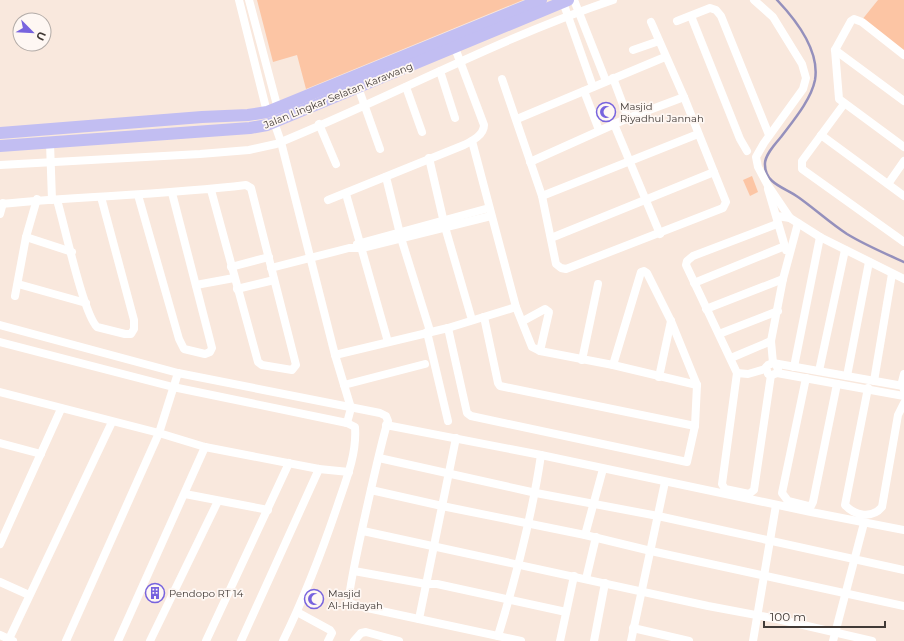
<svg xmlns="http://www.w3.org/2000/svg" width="904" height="641" font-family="Montserrat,sans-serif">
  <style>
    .green { fill: #fcc5a4 }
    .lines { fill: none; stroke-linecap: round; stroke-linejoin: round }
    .stream { stroke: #9590bc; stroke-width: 2.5 }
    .street { stroke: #fff; stroke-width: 8 }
    .primary { stroke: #c2bef2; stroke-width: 12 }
    .labels { text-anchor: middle; stroke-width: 3.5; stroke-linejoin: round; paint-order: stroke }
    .street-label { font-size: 10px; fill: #413a36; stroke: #fef7f3 }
    .poi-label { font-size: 10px; fill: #413a36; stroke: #fef7f3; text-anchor: start }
  </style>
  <rect width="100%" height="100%" fill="#f9e8dd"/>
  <g class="green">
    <polygon points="257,0 523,0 306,89 297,55 273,62"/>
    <polygon points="878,0 904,0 904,53 861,21"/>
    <polygon points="752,176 758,192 750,196 743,180"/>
  </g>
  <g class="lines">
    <path class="stream" d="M777,0C796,20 820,50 815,80C811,100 793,121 781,137C775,144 764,156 765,165C765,184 786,188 798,197C815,209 830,223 847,234C865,245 884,253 904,262"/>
    <g class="street">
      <polyline points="239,0 267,112"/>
      <polyline points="249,0 278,109"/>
      <polyline points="574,0 606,81"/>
      <polyline points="754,0 773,17 802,64 806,78 803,89 764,143 756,157 758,167 767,184 790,218"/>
      <polyline points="563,2 593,87"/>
      <polyline points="691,16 740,139 747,151"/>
      <polyline points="677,21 710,8 716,10 721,16 769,135"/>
      <polyline points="633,50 659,41"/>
      <polyline points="835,50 904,101"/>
      <polyline points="904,55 862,22 854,19 851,21 835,50 839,99 904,147"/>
      <polyline points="440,71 455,118"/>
      <polyline points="613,78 628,118"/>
      <polyline points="502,79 542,196 556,264 561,268 566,269 723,208 726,202 684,97 651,22"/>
      <polyline points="358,87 380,149"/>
      <polyline points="406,87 422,132"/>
      <polyline points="584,91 599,130"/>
      <polyline points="844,104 802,161 802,169 904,242"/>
      <polyline points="517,119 665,57"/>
      <polyline points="274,122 281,142 335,355 351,408 347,423"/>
      <polyline points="319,124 336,164"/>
      <polyline points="614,124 660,234"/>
      <polyline points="821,135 904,196"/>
      <polyline points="472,141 516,307 532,347 540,351 613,365 697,385"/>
      <polyline points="50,143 52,200"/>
      <polyline points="429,158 445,227 472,320"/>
      <polyline points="530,162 628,118 684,97"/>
      <path d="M0,165L200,154L249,150L276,144C389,98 497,39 613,0"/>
      <polyline points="386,177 401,238 430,331"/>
      <polyline points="888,184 904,161"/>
      <polyline points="768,189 786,250"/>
      <polyline points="346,194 388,342"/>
      <polyline points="138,195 179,339 184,349 205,354 210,352 212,348 172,193"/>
      <polyline points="542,196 698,134"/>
      <path d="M57,200C64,223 83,313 97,327L125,334H131L134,329V320L101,197"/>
      <path d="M328,200L464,145C472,141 484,135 484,125L455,48"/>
      <path d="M0,204C82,196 164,195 246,185L251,188L296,365L292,370L262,365L258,362L211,190"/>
      <polyline points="0,214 3,203"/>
      <polyline points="777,216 790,218 820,237 904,279"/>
      <polyline points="26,237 72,252"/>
      <polyline points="551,238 714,172"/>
      <polyline points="357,244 489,208"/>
      <polyline points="231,267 269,257"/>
      <polyline points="271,268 349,248 362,248 491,216"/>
      <polyline points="694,283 785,246"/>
      <polyline points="18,284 86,303"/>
      <polyline points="196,285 234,278"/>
      <polyline points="237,289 274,280"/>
      <polyline points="15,296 26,237 37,199"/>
      <polyline points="706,309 783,279"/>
      <polyline points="484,317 498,383 500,386 695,426"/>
      <polyline points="523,321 545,309 549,312 540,351"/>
      <path d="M0,325L178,373L380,413L386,416L388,421C382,439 346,594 349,603L358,606L521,641"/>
      <polyline points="448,328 467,413 471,416 687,462 695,426 697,385 671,321 647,273 644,271 641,272 613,365"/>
      <polyline points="427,332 448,421"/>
      <polyline points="719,334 778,311"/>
      <path d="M0,342L173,387L347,423L355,427C357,452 347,478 339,501C323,549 305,596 283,641"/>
      <polyline points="335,355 448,328 516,307"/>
      <polyline points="731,358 771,341"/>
      <polyline points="582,360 598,284"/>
      <polyline points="773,363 771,341 783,279 798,223"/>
      <polyline points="776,365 778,369 777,373 772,375 768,374 766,367 768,365 773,363 903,386"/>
      <polyline points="794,367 820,237"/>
      <polyline points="819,371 845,250"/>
      <polyline points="737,373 748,374 765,369"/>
      <polyline points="777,373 904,396"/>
      <polyline points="904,374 902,382 904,390"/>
      <polyline points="771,375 754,490 749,494 725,489 722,484 737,373 686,265 687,261 693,256 777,224"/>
      <polyline points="847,376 869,262"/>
      <polyline points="659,377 671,321"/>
      <polyline points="806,378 782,493 788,501 808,506 811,506 813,502 837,384"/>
      <polyline points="874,381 892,274"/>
      <polyline points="344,385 425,364"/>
      <path d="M868,388L845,505C855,516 872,519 882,507L898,415L904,403"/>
      <polyline points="0,392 159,433 205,447 319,469 349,472"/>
      <polyline points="386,425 541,455 811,512 904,530"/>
      <polyline points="0,443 41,454"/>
      <polyline points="379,458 536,493 658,516 904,570"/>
      <polyline points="371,490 442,506 585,535 651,551 904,606"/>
      <polyline points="185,494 268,510"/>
      <polyline points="363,531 708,606 777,619 872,641"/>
      <polyline points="585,535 603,469"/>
      <polyline points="0,544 61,409"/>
      <polyline points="354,571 426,584 437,584 566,612"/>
      <polyline points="586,579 596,537"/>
      <polyline points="0,582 29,595"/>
      <polyline points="297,612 330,630 332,633 328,641"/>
      <polyline points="419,619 456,438"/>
      <polyline points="633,628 689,641"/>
      <polyline points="0,635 13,641"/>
      <path d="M498,636C516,577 532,517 541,455"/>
      <polyline points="9,639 112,422"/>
      <polyline points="66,641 159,433 178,373"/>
      <polyline points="118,641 205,447"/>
      <polyline points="150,641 218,501"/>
      <polyline points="206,641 289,463"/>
      <polyline points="241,641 319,469"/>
      <polyline points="354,641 361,633 366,632 399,641"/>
      <polyline points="560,641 574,576"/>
      <polyline points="594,641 605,583"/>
      <polyline points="631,641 665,482"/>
      <polyline points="753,641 776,505"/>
      <polyline points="833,641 864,523"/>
    </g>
    <g class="primary">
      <polyline points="0,133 202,117 248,115 267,112 541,0"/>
      <polyline points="0,146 250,128 267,125 568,0"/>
    </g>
  </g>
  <defs>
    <g id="mosque-ring" transform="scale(1)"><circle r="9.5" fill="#fef7f3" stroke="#7763de" stroke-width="1.5"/><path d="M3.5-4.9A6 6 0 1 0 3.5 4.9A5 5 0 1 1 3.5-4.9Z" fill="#7763de"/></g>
    <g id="building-ring" transform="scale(1)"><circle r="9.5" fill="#fef7f3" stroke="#7763de" stroke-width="1.5"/><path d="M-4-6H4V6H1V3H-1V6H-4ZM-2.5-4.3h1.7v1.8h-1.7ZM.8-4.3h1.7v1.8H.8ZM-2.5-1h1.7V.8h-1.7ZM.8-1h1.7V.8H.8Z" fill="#7763de"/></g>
  </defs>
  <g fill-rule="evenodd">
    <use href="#mosque-ring" x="606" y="112"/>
    <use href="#building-ring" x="155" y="593"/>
    <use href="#mosque-ring" x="314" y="599"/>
  </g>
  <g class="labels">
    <g class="street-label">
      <text transform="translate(338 95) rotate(-22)" y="4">Jalan Lingkar Selatan Karawang</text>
    </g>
    <g class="poi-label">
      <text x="620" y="110">Masjid<tspan x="620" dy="12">Riyadhul Jannah</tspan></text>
      <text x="169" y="597">Pendopo RT 14</text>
      <text x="328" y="597">Masjid<tspan x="328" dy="12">Al-Hidayah</tspan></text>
    </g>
  </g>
  <g transform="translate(32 32) rotate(114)"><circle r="19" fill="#fef7f3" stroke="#b2aba7"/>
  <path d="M0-3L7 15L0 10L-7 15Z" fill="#7763de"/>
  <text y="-6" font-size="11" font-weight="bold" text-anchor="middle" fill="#413a36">U</text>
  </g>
  <path d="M764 621v6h121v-6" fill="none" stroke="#413a36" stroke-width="2"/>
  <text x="770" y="621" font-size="12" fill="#413a36" stroke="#fef7f3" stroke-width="3" paint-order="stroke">100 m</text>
</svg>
